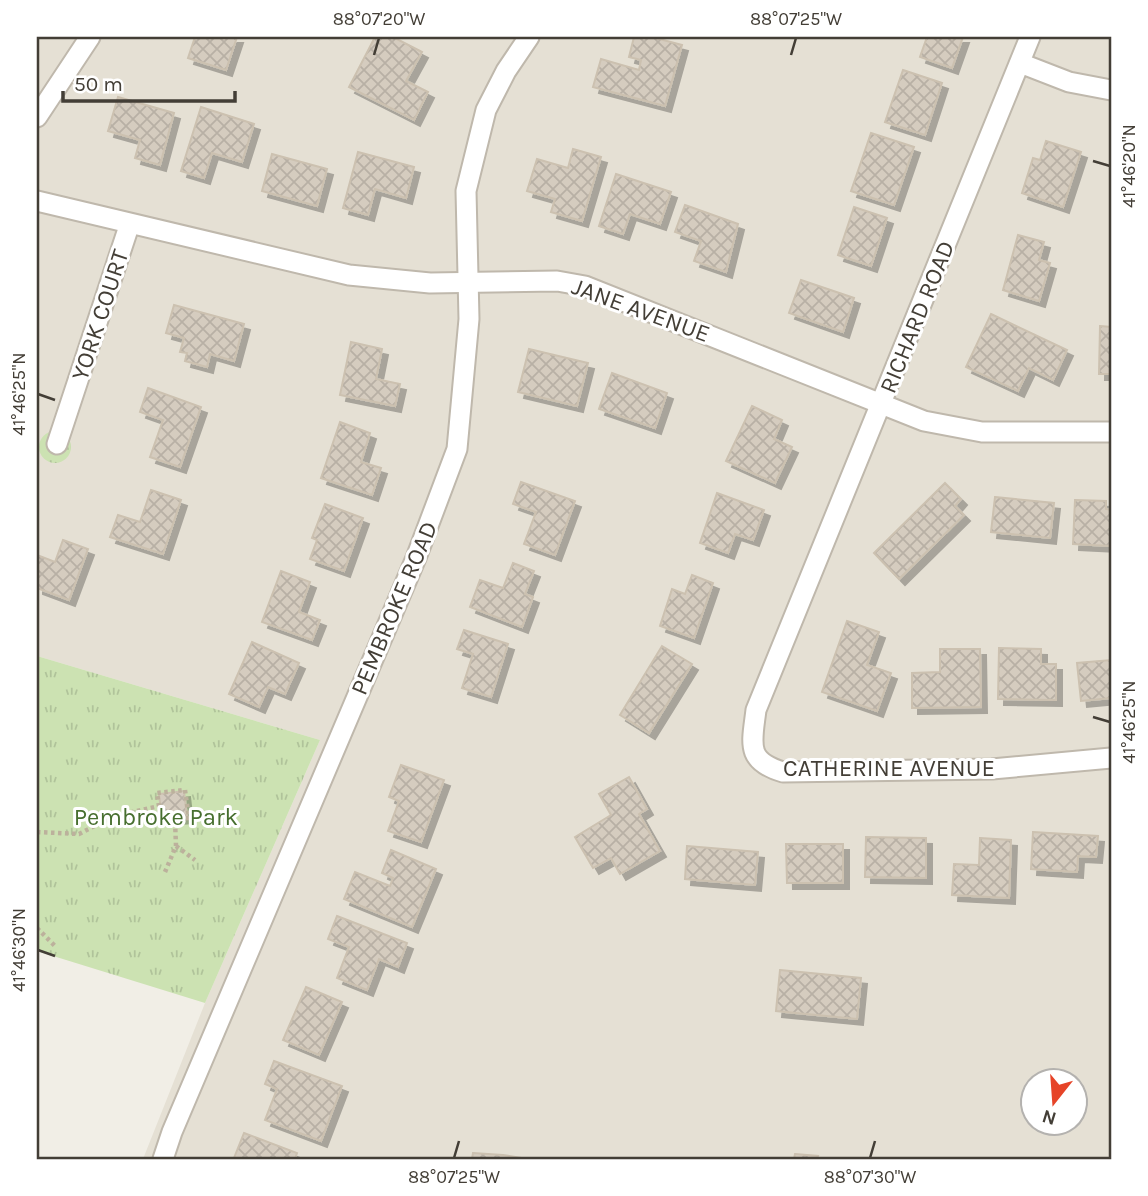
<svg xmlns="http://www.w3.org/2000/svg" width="1148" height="1196" font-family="Karla,sans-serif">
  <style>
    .residential { fill: #e5e0d4; fill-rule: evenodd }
    .grass { fill: url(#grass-tufts) }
    .building { fill: url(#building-cross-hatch); stroke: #ccc1b0; stroke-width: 2; filter: url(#shadow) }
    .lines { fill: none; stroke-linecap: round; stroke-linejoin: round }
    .street-casing { stroke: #bfb8ac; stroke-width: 23 }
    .path { stroke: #bcb19c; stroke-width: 4.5; stroke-dasharray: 3.5 3.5; stroke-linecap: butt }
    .street { stroke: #fff; stroke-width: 19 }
    .ticks { fill: none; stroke: #433e36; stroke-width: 2.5 }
    .labels { text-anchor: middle; stroke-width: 6; stroke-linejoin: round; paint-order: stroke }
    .street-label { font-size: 24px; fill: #433e36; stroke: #fff }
    .park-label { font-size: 24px; fill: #476f2f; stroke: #fff }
    .neatline { fill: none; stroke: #433e36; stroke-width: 2.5 }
    .ticks-label { font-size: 18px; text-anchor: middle; fill: #433e36 }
  </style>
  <defs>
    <pattern id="grass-tufts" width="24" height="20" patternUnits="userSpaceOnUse" patternTransform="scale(1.75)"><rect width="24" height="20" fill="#cce2b2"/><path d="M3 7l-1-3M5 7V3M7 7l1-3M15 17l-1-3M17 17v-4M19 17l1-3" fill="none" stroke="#b0c39a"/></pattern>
    <pattern id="building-cross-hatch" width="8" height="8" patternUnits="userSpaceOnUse" patternTransform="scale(1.75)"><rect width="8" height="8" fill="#d5ccbf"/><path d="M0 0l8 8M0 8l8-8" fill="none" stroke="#b8b0a5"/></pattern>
    <filter id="shadow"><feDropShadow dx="6" dy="6" stdDeviation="0" flood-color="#0004"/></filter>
  </defs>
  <rect width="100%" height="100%" fill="#f1eee6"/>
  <path class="residential" d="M37,37H1111V1159H143L205,1003L320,740L37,656ZM1032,1080H1074V1122H1032Z"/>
  <g class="grass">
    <circle cx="55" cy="447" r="16"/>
    <polygon points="37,656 320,740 205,1003 37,951"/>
  </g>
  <g class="building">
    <polygon points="195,37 237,37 226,70 188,58"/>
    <polygon points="375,37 393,37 422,52 406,81 428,92 414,120 349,87"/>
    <polygon points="634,37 652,37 682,45 665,106 593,87 601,59 639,70 641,60 629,57"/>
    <polygon points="927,37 963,37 952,68 920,57"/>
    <polygon points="903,70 942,83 925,135 885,122"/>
    <polygon points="118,97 174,113 160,165 135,158 140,140 108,131"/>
    <polygon points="201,107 254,124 242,162 212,153 204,178 181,171"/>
    <polygon points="871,133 914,147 894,205 851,191"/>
    <polygon points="1046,141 1081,152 1063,207 1022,193 1033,158 1040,160"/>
    <polygon points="573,149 601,157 582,221 551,212 555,199 527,191 537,159 568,168"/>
    <polygon points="358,152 414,167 406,198 375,189 368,215 343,208"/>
    <polygon points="272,154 327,169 317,206 262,191"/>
    <polygon points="616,174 671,192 660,224 630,214 623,234 599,226"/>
    <polygon points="685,205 738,224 726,272 694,261 701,241 675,232"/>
    <polygon points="854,207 887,218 871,266 838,255"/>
    <polygon points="1018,235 1044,242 1039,260 1050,263 1039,301 1003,290"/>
    <polygon points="801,280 854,298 843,332 789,313"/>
    <polygon points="174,305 244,324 234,361 210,354 207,367 185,361 187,353 180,352 184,338 166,333"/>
    <polygon points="991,314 1067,350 1053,380 1029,368 1018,391 966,367"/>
    <polygon points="1100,326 1111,327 1111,374 1099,374"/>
    <polygon points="351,342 382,349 376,379 400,384 395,406 340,395"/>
    <polygon points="529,349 588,363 577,406 518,392"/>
    <polygon points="612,373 667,393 655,428 599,409"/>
    <polygon points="148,388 201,407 180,467 150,457 163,420 140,412"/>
    <polygon points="752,406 782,420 774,439 792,447 775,483 726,461"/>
    <polygon points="340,422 370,433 361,462 381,468 372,495 321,478"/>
    <polygon points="521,482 575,501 555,555 524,544 536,512 513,504"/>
    <polygon points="945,483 961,499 955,506 964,515 899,579 874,553"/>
    <polygon points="151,490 181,500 163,554 110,537 118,515 140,522"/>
    <polygon points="717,493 764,510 753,540 735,534 728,553 700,543"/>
    <polygon points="995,497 1054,503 1050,538 991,532"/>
    <polygon points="1075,500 1106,501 1106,509 1111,510 1111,546 1073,544"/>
    <polygon points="325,504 363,518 344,571 310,559 317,540 312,538"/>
    <polygon points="63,540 88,549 69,600 37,588 37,555 55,562"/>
    <polygon points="513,563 534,571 525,594 533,597 522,627 470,607 480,580 503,588"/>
    <polygon points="281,571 310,582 299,612 320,620 312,640 262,622"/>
    <polygon points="692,575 713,583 694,638 660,626 672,589 685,594"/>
    <polygon points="847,621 879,632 867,665 891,673 877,711 822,692"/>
    <polygon points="464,630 508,644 491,697 462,688 473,654 457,649"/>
    <polygon points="252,642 299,663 285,694 268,687 259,707 229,694"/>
    <polygon points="662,646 692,664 649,733 620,715"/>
    <polygon points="999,648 1041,649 1041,664 1056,664 1056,700 998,699"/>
    <polygon points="940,649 980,649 981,707 912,708 912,673 940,672"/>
    <polygon points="1111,660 1111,698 1081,701 1077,663"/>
    <polygon points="401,765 444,780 421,842 388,831 399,801 389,797"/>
    <polygon points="629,777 647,809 639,814 660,851 620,874 611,858 593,868 575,837 611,815 599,794"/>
    <polygon points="184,791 187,817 162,819 159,794"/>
    <polygon points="1033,832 1098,836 1096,857 1078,856 1077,872 1031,869"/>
    <polygon points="866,837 926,838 926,878 865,877"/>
    <polygon points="980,838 1011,840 1009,898 952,895 954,864 979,865"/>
    <polygon points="786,844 843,844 843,883 787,883"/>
    <polygon points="687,846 758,852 755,885 685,879"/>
    <polygon points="391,850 436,869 412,927 344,899 355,872 390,886 393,878 382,873"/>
    <polygon points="337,916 407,943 398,967 379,959 367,990 337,978 349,947 328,939"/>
    <polygon points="780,970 861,978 857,1019 776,1011"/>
    <polygon points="306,987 342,1002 319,1055 283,1040"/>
    <polygon points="274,1061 342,1086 321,1141 265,1120 277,1089 265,1084"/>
    <polygon points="244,1133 297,1153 295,1159 234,1158"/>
    <polygon points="473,1153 503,1155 528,1159 472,1159"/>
    <polygon points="795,1154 818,1156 817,1159 794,1159"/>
  </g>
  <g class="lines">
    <g class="street-casing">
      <g id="street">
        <path d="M1030,37L756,710C752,743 745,761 783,772L992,769L1111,758"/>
        <polyline points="1020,63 1069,82 1111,90"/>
        <polyline points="37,117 90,37"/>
        <polyline points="37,201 349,275 430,283 557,281 585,286 924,421 982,432 1111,432"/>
        <polyline points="57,444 129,226"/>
        <polyline points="163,1159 172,1132 416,558 457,449 469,319 466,191 486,110 506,71 529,37"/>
      </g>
    </g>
    <g class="path">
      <polygon points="185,790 189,818 161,820 157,793"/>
      <polyline points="37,832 79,834 114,816 159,806"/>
      <polyline points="176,846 195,860"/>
      <polyline points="165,872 176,846 175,820"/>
      <polyline points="37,928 56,947"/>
    </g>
    <use href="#street" class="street"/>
  </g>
  <path class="ticks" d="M374,55L379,38M791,55L796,38M1093,161L1110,166M38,394L55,400M1093,717L1110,722M38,950L55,956M454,1158L459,1141M870,1158L875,1141"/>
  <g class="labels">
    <g class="street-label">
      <text transform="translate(641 310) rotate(20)" y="8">JANE AVENUE</text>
      <text transform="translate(100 315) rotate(-72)" y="8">YORK COURT</text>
      <text transform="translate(917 317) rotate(-68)" y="8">RICHARD ROAD</text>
      <text transform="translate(394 608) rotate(-67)" y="8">PEMBROKE ROAD</text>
      <text x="889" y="776">CATHERINE AVENUE</text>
    </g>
    <g class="park-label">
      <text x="156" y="825">Pembroke Park</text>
    </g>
  </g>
  <rect width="1148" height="1196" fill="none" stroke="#ffffff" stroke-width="77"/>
  <g transform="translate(1054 1102) rotate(197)"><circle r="33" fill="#ffffff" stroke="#b4b2af" stroke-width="2"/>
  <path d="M0-5L12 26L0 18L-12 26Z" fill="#e64428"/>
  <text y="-10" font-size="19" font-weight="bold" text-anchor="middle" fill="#433e36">N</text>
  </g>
  <path d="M63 91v10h172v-10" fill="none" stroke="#433e36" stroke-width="3.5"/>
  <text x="74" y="91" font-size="21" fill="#433e36" stroke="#ffffff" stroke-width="5" paint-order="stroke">50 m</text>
  <rect x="38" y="38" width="1072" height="1120" class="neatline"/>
  <g class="ticks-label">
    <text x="379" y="25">88°07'20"W</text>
    <text x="796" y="25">88°07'25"W</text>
    <text transform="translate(1129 166) rotate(-90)" y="6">41°46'20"N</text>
    <text transform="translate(19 394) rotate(-90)" y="6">41°46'25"N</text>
    <text transform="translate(1129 722) rotate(-90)" y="6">41°46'25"N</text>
    <text transform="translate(19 950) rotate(-90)" y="6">41°46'30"N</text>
    <text x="454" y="1183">88°07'25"W</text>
    <text x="870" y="1183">88°07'30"W</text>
  </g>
</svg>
